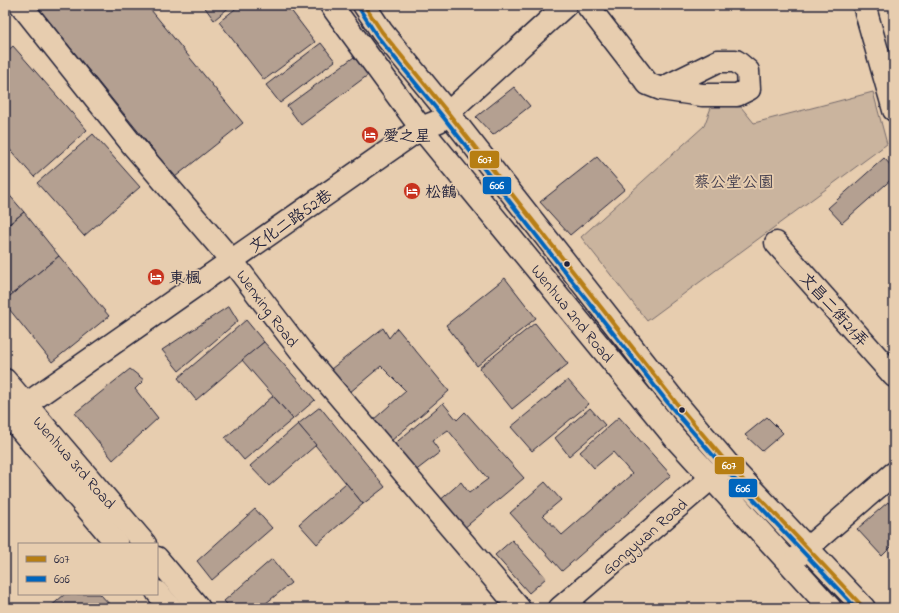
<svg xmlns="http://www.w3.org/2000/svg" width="899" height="613" font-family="'Indie Flower','LXGW WenKai TC',sans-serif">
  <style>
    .green { fill: #cab49e; stroke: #766b6c }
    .building { fill: #b4a091; stroke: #22223b }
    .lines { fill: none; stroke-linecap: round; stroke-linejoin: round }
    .minor-casing { stroke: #22223b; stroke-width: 25 }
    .minor { stroke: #e7cdaf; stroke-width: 22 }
    .bus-1-casing { stroke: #e7cdaf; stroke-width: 7 }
    .bus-2-casing { stroke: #e7cdaf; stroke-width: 7 }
    .bus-1 { stroke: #b77e12; stroke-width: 4 }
    .bus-2 { stroke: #0065bd; stroke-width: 4 }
    .bus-dot { fill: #22223b; stroke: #e7cdaf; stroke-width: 1.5 }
    .labels { text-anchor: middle; stroke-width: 3.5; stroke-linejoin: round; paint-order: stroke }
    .poi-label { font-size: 16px; fill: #22223b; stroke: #e7cdaf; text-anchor: start }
    .park-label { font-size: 16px; fill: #443f4f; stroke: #e7cdaf }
    .street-label { font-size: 16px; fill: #22223b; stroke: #e7cdaf }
    .line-badge { stroke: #e7cdaf; stroke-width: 1.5 }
    .badge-label { font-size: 11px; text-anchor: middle; font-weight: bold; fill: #fff }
  </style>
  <rect width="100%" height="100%" fill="#e7cdaf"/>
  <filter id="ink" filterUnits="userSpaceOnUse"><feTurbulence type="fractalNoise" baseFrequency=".025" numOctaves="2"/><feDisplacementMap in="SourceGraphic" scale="8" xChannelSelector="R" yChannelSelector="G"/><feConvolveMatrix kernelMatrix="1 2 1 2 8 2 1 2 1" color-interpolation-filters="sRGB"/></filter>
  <g filter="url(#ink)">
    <polygon class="green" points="873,92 887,144 647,321 581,237 704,126 712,105 741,107 754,123"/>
    <g class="building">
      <polygon points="36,5 147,5 243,123 175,177"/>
      <polygon points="203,5 232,5 214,20"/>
      <polygon points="240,5 287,5 315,42 264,80 219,22"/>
      <polygon points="321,43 335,61 280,103 266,85"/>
      <polygon points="13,46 87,130 34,177 5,144 5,53"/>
      <polygon points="354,57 368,75 301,125 287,106"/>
      <polygon points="514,87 530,106 493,135 476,117"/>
      <polygon points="93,134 140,187 84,236 37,183"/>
      <polygon points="597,157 625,189 570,235 540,202"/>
      <polygon points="884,158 894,169 894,177 842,223 828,208"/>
      <polygon points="5,190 24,212 5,227"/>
      <polygon points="24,212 59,256 5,300 5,228"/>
      <polygon points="59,256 109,316 52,362 5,304 5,300"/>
      <polygon points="505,278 536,318 477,366 446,325"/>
      <polygon points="229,306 238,321 179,371 162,350"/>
      <polygon points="246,320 264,342 196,400 178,378"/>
      <polygon points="535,323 568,364 512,409 479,368"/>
      <polygon points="383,328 389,338 397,328 449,391 391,441 373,420 406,391 381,366 349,393 331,369"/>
      <polygon points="264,342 315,400 293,419 242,360"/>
      <polygon points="130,369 144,380 135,389 158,418 113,460 75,413"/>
      <polygon points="568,380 589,404 532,451 511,427"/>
      <polygon points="273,396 293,419 244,460 225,438"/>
      <polygon points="443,403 457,420 465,412 524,478 463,529 438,502 461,482 469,493 488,479 448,430 432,441 440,452 414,472 392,446"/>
      <polygon points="320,407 385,487 363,504 298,424"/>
      <polygon points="590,408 605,425 569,456 555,438"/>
      <polygon points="619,417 671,475 562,571 510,513 545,482 561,500 543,515 562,535 632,474 613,452 594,468 580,452"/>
      <polygon points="767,417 783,433 762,451 745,435"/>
      <polygon points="298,424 316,445 269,486 250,466"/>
      <polygon points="346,483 363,504 317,544 299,524"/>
      <polygon points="888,502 894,510 894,544 882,556 857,529"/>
      <polygon points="255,509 272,528 212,580 197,561"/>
      <polygon points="512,540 546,578 529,593 495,555"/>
      <polygon points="272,559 291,583 260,608 230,608 224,601"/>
      <polygon points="65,594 100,594 113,608 49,608"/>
    </g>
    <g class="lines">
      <g class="minor-casing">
        <g id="minor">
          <polyline points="21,5 131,143 232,261 304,355 519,608"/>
          <polyline points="331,5 421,128 675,438 830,608"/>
          <polyline points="364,5 382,32 449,114 677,404 728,464 864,608"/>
          <polyline points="587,5 648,84 661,89 702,95 737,95 749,89 748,71 736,61 718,61 661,89"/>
          <polyline points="864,5 894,110"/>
          <polyline points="776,243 894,376"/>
          <polyline points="5,380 145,544"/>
          <polyline points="5,411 117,544"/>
          <polyline points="5,419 421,128 439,121 566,5"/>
          <polyline points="797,557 894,473"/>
          <polyline points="157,558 199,608"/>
          <polyline points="157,592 171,608"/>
          <polyline points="560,608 723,468"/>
        </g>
      </g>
      <use href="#minor" class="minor"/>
      <g class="bus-1-casing">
        <polyline id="bus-1" points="364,5 382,32 449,114 677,404 728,464 864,608"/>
      </g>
      <g class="bus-2-casing">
        <polyline id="bus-2" points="359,8 377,36 444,118 672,408 724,468 856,608"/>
      </g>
      <use href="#bus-1" class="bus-1"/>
      <use href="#bus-2" class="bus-2"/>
    </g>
  </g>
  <defs>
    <g id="hotel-disc" transform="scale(0.9)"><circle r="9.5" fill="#c8321e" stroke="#e7cdaf"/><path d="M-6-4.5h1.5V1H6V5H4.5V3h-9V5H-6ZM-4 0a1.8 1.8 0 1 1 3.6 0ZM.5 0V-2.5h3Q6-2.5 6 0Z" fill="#fff"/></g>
  </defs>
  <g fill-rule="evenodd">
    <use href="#hotel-disc" x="370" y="135"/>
    <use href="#hotel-disc" x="412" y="191"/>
    <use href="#hotel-disc" x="156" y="277"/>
  </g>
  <g class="bus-dot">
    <circle cx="567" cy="264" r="3.5"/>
    <circle cx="682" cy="410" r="3.5"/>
  </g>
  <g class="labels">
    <g class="poi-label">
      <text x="383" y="141">愛之星</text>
      <text x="425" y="197">松鶴</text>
      <text x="169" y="283">東楓</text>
    </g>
    <g class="park-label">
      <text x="734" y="187">蔡公堂公園</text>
    </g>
    <g class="street-label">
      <text transform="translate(290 220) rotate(-35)" y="6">文化二路52巷</text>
      <text transform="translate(268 308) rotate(53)" y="6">Wenxing Road</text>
      <text transform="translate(835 309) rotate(48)" y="6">文昌二街21弄</text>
      <text transform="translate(573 313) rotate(51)" y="6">Wenhua 2nd Road</text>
      <text transform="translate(75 462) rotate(49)" y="6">Wenhua 3rd Road</text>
      <text transform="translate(644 536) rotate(-41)" y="6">Gongyuan Road</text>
    </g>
  </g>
  <g class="line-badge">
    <rect x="469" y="150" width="31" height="19" rx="4" fill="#b77e12"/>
    <rect x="482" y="176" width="30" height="19" rx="4" fill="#0065bd"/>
    <rect x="714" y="456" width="31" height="19" rx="4" fill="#b77e12"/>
    <rect x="728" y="478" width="30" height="20" rx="4" fill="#0065bd"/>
  </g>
  <g class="badge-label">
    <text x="485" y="163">607</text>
    <text x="497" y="189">606</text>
    <text x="729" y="469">607</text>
    <text x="743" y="492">606</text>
  </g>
  <rect width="899" height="613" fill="none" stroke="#e7cdaf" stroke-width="20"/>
  <rect x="10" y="10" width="879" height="593" fill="none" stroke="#22223b" stroke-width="1.5" filter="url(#ink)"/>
  <rect x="18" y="543" width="140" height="52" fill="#e7cdaf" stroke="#988981"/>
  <rect x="26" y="556" width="20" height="6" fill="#b77e12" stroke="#988981"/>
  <text x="54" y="563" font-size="12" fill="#22223b">607</text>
  <rect x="26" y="576" width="20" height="6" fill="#0065bd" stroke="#988981"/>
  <text x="54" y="583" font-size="12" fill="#22223b">606</text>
</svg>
